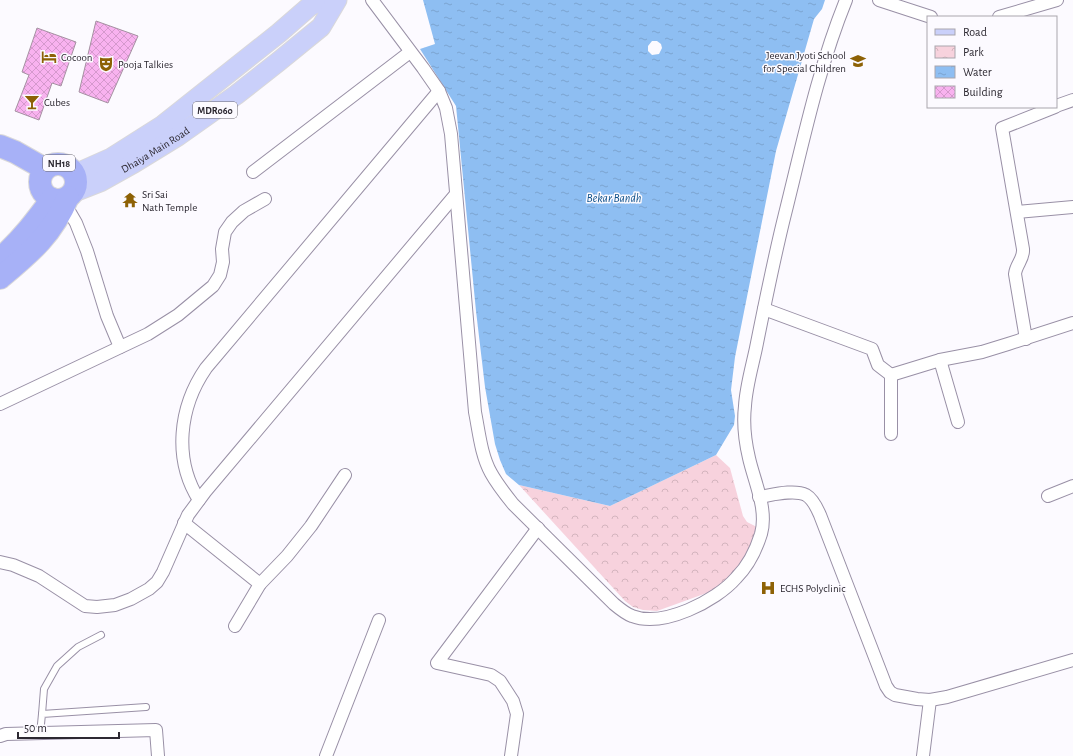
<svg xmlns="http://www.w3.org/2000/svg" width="1073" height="756" font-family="'Alegreya Sans',sans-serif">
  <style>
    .park { fill: url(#park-crowns) }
    .water { fill: url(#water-ripples); fill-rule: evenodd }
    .building { fill: url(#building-cross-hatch); stroke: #a591a2 }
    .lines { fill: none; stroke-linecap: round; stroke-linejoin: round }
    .lane-casing { stroke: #9990a6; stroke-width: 8 }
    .street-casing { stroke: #9990a6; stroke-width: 14 }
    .primary-casing { stroke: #d9d8da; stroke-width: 21 }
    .highway-casing { stroke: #d9d8da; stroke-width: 24 }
    .lane { stroke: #fff; stroke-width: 6 }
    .street { stroke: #fff; stroke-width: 12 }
    .primary { stroke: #cad0fa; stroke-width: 19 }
    .highway { stroke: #a7b1f7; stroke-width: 22 }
    .labels { text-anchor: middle; stroke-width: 3; stroke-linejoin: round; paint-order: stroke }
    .shield { fill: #fcfaff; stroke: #6b6870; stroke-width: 1 }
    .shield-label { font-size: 10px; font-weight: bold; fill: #2d2932 }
    .poi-label { font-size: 11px; fill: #2d2932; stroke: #fcfaff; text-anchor: start }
    .street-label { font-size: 11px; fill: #2d2932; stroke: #fcfaff }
    .water-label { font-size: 12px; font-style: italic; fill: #0d508a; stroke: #fcfaff }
  </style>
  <defs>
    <pattern id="park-crowns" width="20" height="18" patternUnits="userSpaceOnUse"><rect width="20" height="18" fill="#f7d2dd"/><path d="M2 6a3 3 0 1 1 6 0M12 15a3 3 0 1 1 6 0" fill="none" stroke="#d4b4be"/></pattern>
    <pattern id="water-ripples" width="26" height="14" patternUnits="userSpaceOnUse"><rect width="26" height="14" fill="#8ebef2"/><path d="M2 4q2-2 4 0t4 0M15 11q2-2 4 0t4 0" fill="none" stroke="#7ba3d0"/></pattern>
    <pattern id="building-cross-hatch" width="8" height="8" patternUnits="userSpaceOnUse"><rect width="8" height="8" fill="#f8b2ef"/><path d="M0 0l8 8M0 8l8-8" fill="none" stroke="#d599cd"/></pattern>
  </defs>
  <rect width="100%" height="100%" fill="#fcfaff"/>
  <polygon class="park" points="716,455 730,468 743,516 747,522 757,527 752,543 740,567 732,577 715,590 657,611 643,610 633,607 625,601 519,485 610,506"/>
  <path class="water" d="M423,0H825L822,9L814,19L776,151L735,357L731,390L735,416L734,425L716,455L610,506L519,485L506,474L500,460L495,444L485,387L476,311L456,106L420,49L435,44ZM652,41H657L661,44L662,48L659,54L652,55L648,51V46Z"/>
  <g class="building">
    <polygon points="96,21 138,36 108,103 79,92"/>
    <polygon points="37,28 76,42 61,86 52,83 39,120 15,111 29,75 22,72"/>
  </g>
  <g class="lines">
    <g class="lane-casing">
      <g id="lane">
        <polyline points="42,714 44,689 57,666 78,647 101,635"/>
        <polyline points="40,734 42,714 146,707"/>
      </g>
    </g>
    <g class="street-casing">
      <g id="street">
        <path d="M372,0L423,68L439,91L446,108L451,134L475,412C479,432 481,455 491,473C497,484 505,494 513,504L614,604C620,609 626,614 632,616C663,628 716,601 736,578C748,566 756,550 761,534C768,509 754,481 749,458C745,441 743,423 745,406C746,387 752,367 756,348C765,303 774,258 785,214C803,142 818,69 846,0"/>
        <polyline points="879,0 931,17"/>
        <polyline points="999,17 1057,0"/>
        <polyline points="1056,106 1073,100"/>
        <polyline points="253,172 410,52"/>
        <polyline points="65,204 76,223 87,251 107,316 120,347"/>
        <polyline points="1017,212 1073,207"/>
        <polyline points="764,309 872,349 878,365 891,375"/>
        <path d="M1026,339L1015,274C1016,264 1024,259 1023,249L1002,128L1055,107"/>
        <polyline points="940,360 958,422"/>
        <polyline points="0,404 148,334 178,315 213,286 220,275 223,262 222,249 225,232 232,222 244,211 265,199"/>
        <polyline points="891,434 891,375 940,360 982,352 1008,344 1073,323"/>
        <polyline points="1048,496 1073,486"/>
        <path d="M759,497C772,495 794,489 806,495C813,499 817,508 820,515L886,686L890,692L895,695L917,699L930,700L947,697L1073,660"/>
        <path d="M199,500C173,459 179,407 206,368L439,91"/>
        <polyline points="184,523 260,584"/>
        <polyline points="0,562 13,565 39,576 85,606 97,607 115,605 131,599 149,589 157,582 163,572 188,515 205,492 456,194"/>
        <polyline points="235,626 260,584 287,556 311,526 345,475"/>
        <polyline points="0,736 6,734 156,730 158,756"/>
        <polyline points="326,756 379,620"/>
        <polyline points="511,756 517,714 513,701 500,681 491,675 437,663 538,528"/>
        <polyline points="923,756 930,700"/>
      </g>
    </g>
    <g class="primary-casing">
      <g id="primary">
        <polyline points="75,174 111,158 163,125 279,33 310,6 324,0"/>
        <path id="s1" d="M72,193L100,182L134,163L178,136L236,95L278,62L321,27L337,0"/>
      </g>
    </g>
    <g class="highway-casing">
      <g id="highway">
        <polyline points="0,146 15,152 45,169"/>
        <circle cx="58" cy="182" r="18"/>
        <path d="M1,258C22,239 35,222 52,199"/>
        <path d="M0,278C31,252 52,235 68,197"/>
      </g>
    </g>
    <use href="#lane" class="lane"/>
    <use href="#street" class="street"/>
    <use href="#primary" class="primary"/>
    <use href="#highway" class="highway"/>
  </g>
  <defs>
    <g id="hotel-bare" transform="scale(1.2)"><path d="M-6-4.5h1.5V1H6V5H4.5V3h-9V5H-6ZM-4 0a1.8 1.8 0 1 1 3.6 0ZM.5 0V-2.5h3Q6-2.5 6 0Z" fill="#8d6105" stroke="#fcfaff" stroke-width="2.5" paint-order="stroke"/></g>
    <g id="school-bare" transform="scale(1.2)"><path d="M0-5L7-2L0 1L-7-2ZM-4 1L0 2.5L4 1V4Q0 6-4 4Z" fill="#8d6105" stroke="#fcfaff" stroke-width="2.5" paint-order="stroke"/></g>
    <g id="theatre-bare" transform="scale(1.2)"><path d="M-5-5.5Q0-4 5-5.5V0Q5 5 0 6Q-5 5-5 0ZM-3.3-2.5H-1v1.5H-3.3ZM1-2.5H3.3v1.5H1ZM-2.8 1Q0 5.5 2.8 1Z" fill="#8d6105" stroke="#fcfaff" stroke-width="2.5" paint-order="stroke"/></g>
    <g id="bar-bare" transform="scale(1.2)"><path d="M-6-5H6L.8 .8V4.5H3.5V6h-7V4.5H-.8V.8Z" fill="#8d6105" stroke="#fcfaff" stroke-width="2.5" paint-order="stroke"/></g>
    <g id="temple-bare" transform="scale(1.2)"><path d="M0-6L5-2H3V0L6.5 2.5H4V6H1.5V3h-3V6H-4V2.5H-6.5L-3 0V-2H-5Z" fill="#8d6105" stroke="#fcfaff" stroke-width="2.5" paint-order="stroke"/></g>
    <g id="hospital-bare" transform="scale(1.2)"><path d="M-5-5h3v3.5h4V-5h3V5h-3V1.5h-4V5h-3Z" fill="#8d6105" stroke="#fcfaff" stroke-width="2.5" paint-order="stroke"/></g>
  </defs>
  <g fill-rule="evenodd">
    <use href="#hotel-bare" x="49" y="57"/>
    <use href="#school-bare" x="858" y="61"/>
    <use href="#theatre-bare" x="106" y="64"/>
    <use href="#bar-bare" x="32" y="102"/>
    <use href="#temple-bare" x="130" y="200"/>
    <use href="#hospital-bare" x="768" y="588"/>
  </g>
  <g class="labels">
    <g class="shield">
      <rect x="193" y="102" width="44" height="16" rx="3"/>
      <rect x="43" y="155" width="32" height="16" rx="3"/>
    </g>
    <g class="shield-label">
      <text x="215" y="114">MDR060</text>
      <text x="59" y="167">NH18</text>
    </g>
    <g class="poi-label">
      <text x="846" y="59" text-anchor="end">Jeevan Jyoti School<tspan x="846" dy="13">for Special Children</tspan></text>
      <text x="61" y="61">Cocoon</text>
      <text x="118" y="68">Pooja Talkies</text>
      <text x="44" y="106">Cubes</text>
      <text x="142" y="198">Sri Sai<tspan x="142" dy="13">Nath Temple</tspan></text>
      <text x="780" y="592">ECHS Polyclinic</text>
    </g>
    <g class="street-label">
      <text dy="4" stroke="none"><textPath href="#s1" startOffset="94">Dhaiya Main Road</textPath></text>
    </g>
    <g class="water-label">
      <text x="614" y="202">Bekar Bandh</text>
    </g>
  </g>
  <rect x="927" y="16" width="130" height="92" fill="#fcfaff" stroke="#a9a6ad"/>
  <rect x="935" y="29" width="20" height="6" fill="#cad0fa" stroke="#a9a6ad"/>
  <text x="963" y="36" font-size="12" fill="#2d2932">Road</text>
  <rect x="935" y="46" width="20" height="12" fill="url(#park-crowns)" stroke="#a9a6ad"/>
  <text x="963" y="56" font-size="12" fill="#2d2932">Park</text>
  <rect x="935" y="66" width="20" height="12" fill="url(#water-ripples)" stroke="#a9a6ad"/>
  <text x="963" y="76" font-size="12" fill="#2d2932">Water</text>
  <rect x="935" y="86" width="20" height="12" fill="url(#building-cross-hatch)" stroke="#a9a6ad"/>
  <text x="963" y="96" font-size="12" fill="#2d2932">Building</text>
  <path d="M18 732v6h101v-6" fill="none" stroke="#2d2932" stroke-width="2"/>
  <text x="24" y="732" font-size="12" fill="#2d2932" stroke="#fcfaff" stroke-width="3" paint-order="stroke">50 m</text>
</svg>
